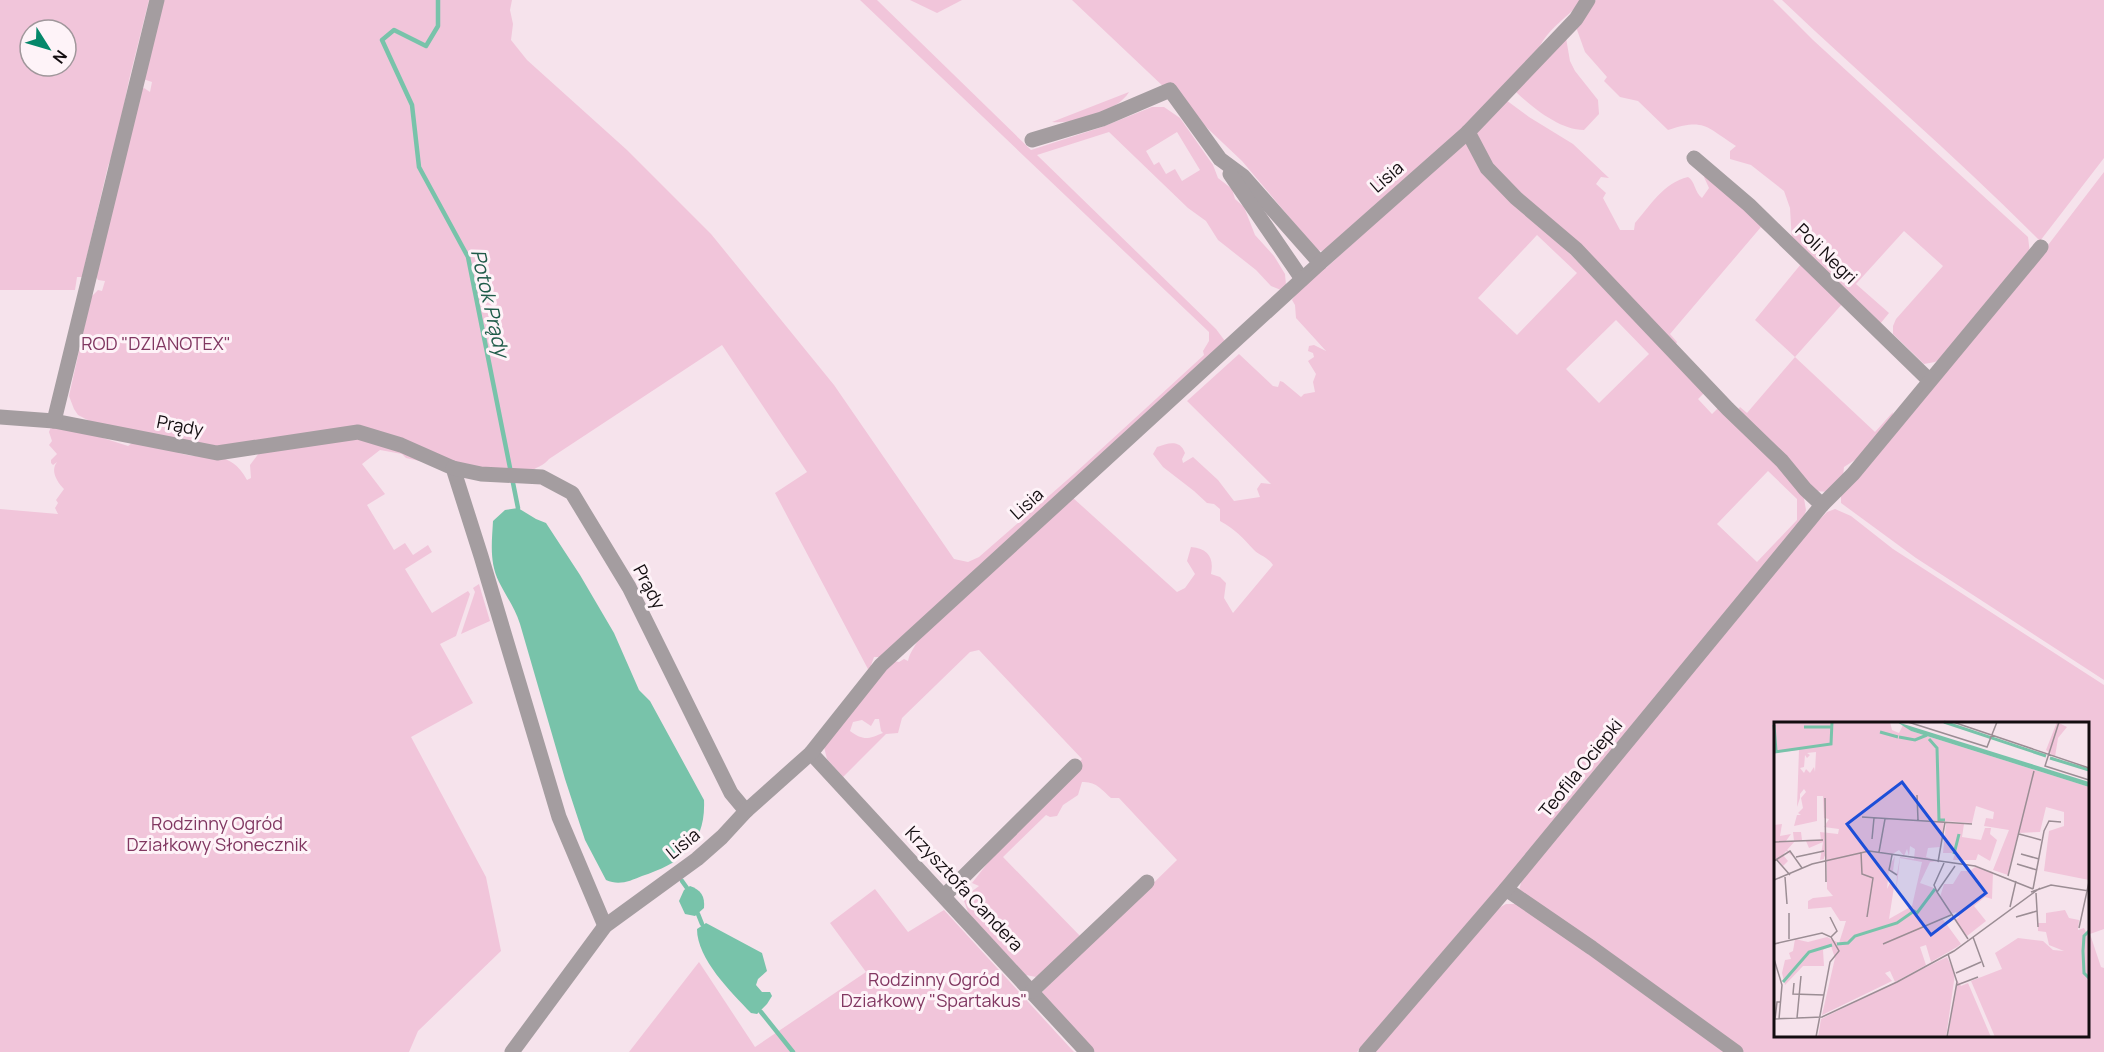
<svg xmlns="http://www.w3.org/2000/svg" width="2104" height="1052" font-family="Manrope,sans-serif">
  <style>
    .green { fill: #f1c5da; fill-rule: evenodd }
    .water { fill: #78c3aa }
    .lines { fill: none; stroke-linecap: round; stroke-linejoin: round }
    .stream { stroke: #78c3aa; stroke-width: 4.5 }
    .street { stroke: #a49da0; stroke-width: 15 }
    .labels { text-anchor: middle; stroke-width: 6; stroke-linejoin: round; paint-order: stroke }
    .street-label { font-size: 18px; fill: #130d10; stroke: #fef3f8 }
    .park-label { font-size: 18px; fill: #813761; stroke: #fef3f8 }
    .water-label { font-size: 20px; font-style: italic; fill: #1f5b49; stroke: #fef3f8 }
    .inset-river { fill: none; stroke: #78c3aa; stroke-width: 3 }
    .inset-road { fill: none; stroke: #9b8d94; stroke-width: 1.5 }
    .view { fill: #1d4ed8; fill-opacity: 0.15; stroke: #1d4ed8; stroke-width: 3 }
    .inset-edge { fill: none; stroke: #130d10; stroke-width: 3 }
  </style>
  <rect width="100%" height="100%" fill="#f6e3ec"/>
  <g class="green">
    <path d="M0,0H149L129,80L116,145L108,166L82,277H77L75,290H0ZM30,30H66V66H30Z"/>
    <path d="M163,0H512L510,10L513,24L511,40L527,60L627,150L711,234L834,385L954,559L968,562L979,557L1074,474L1204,355L1203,351L1209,341V332L860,0H877L1031,150L1102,127L1152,107H1164L1180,118L1213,165L1218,178L1232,189L1235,199L1244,207L1255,235L1274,256L1285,274L1286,285L1281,290L1271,286L1256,270L1218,240L1206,221L1188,208L1109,132L1037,155L1216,329L1225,341L881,657H874L869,671L775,493L807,472L722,345L549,459C544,466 535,467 529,473L424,462L406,458L402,454L380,450L362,464L385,494L367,505L394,550L405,543L413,555L428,545L432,552L405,569L432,613L468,591L470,594L456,636L440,644L473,703L411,737L486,877L501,951L418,1031L409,1052H0V509L58,514L55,508L58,503L56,500L64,489C57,482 50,471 57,462L53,465L51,463V460L57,454L49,445L52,441L49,432L53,422L128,446L132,443L78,415L74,409L69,396L91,297L98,290L102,291L105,281L98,280L96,276L140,90L144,88L150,92L152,82L143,79ZM1177,132L1200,170L1182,181L1175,169L1166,174L1159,162L1154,165L1146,151ZM362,430L259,453L250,465L251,478L247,480C229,447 210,462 179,453L191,441L195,440L201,444L236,449Z"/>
    <polygon points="910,0 962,0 937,13"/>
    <path d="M1072,0H1582C1569,17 1549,27 1539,48L1446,145L1329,248L1322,251L1317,250L1242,161Z"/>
    <path d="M1596,0H1773L1813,40L2028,237L2030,254L1943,357L1935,362L1924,364L1893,334V326L1896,319L1943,266L1904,231L1856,284L1889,313L1880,324L1792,242L1790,208L1784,191L1751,165L1730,159V151L1736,146C1706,127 1705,118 1668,130L1638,101L1620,97L1604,81L1607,77L1585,52L1576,27Z"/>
    <path d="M1782,0H2104V158L2040,241C1957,157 1867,81 1782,0Z"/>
    <path d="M1566,38L1570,61L1575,71L1598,100L1599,114L1584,130C1560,130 1533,108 1516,92Z"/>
    <path d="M1129,92C1117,112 1075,124 1052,122Z"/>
    <path d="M1506,100L1529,117L1573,144L1609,178L1601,177L1596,184L1606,193L1603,198L1620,230H1634L1635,223C1651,205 1663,183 1688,177C1695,181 1695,193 1702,198L1709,188L1704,177L1707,175L1745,208L1769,234L1761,227L1670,334L1677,342L1676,344L1491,164L1477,133Z"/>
    <path d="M1466,140L1549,232L1704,393L1698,399L1712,414L1719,407L1774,460L1803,493L1806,510L1804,517L1513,870L1357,1052H1095L1041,993L1177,860L1119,798H1111C1102,790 1096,781 1082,782L1078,795L1063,805L1057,816L1050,817L1046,815L1003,857L1083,939L1036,977L1026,975L969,915L963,898L979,886L972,883L997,851L1082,759L979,650L970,652L902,718L898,733L886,734L843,777L827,759L824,747L836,726L894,661L899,662L904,659L908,661C910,651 916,646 919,637L1072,497L1177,592L1185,588L1195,574L1187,561L1191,547C1209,549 1214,558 1211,574L1220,577L1226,583L1224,598L1233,613L1273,565C1268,557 1260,556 1254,550C1242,537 1236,530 1220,521V509L1214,504L1207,503L1194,491L1163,467L1153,454L1157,447C1168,443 1180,439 1185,453L1182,459L1183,463L1193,457L1218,480L1234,501L1260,497L1257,489L1261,483L1271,484L1187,401L1239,354L1273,386L1278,387L1280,381L1283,382L1301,397L1304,394L1315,392L1313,382L1316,374L1308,361L1314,357L1313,353L1308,351L1309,346L1314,345L1326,351L1296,318L1295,305L1292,300L1294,297L1320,268H1326ZM1537,235L1577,273L1517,335L1478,298ZM1616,320L1649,354L1599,403L1566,369ZM1768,471L1797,499V520L1757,562L1717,524ZM875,719H879L881,731L883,733C868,739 864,741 850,731L853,722L862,720L871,726Z"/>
    <polygon points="2104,172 2104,680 1916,558 1841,503 1841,494 2045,249"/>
    <polygon points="1801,264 1843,303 1795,357 1875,432 1893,412 1892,418 1861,456 1844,467 1843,476 1829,492 1814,491 1736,412 1740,407 1747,413 1795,357 1755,320"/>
    <path d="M1835,509L1851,516L1893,549L2104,685V929L2090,934L2101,967L2104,968V1052H1744L1519,891L1523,874L1813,526L1827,512ZM1776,724H2088V1036H1776Z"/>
    <polygon points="479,584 490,621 461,634 475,592 473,588"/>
    <polygon points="875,889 908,932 944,910 1074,1052 629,1052 699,962 755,1047 866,972 830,923"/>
    <polygon points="1506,904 1519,904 1730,1052 1375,1052 1495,910"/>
  </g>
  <g class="water">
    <path d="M518,508L536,519L546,523L580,575L614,633L639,690L650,701L704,800C706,845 681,863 642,876C630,881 619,886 606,880L585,840L565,779L520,624C515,608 506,596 499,582C489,562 492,541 493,521L505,510Z"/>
    <path d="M690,886C701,890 705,896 704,908L695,916L685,914L679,901L684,890Z"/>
    <path d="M706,923L762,953L767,971L758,979L756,985L762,992H770L772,996L767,1004L757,1014L751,1013C731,992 697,959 697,929Z"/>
  </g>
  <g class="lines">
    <g class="stream">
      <polyline points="438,0 438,26 426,46 394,30 382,40 412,105 419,167 468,257 518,508"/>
      <polyline points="682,881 687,888"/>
      <polyline points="698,914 702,924"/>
      <polyline points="761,1012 793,1052"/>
    </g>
    <g class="street">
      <polyline points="1468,132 1487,168 1516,198 1576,249 1728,409 1782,461 1805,489 1822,505"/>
      <polyline points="1032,140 1102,119 1170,90 1220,159 1243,176 1320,263"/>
      <polyline points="1694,158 1749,205 1929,380"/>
      <polyline points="1230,174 1302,279"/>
      <polyline points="0,417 54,421 217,453 358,432 401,445 453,468 481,556 559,817 605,926"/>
      <polyline points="54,421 157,0"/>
      <polyline points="453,468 481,474 542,477 572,493 629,587 731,793 746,811"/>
      <polyline points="811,753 1087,1052"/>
      <polyline points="1506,889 1592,948 1736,1052"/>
      <polyline points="944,896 1075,766"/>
      <polyline points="1032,991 1147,882"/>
      <polyline points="512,1052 605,926 697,859 722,837 746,811 811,753 881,665 1320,263 1468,132 1576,19 1588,0"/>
      <polyline points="1366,1052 1506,889 1822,505 1853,474 2041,247"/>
    </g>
  </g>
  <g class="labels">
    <g class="street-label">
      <text transform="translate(1387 177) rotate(-41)" y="6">Lisia</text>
      <text transform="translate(1826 254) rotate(44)" y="6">Poli Negri</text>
      <text transform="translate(180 426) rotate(11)" y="6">Prądy</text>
      <text transform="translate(1027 504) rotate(-42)" y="6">Lisia</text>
      <text transform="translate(649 587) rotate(62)" y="6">Prądy</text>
      <text transform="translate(1581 768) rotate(-51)" y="6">Teofila Ociepki</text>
      <text transform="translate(683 844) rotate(-39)" y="6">Lisia</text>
      <text transform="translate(964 889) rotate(47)" y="6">Krzysztofa Candera</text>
    </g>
    <g class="park-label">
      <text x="156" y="350">ROD "DZIANOTEX"</text>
      <text x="217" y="830">Rodzinny Ogród<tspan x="217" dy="21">Działkowy Słonecznik</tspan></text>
      <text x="934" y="986">Rodzinny Ogród<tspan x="934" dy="21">Działkowy "Spartakus"</tspan></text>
    </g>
    <g class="water-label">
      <text transform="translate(490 303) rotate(77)" y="7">Potok Prądy</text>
    </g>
  </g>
  <g transform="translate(1774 722)">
    <rect width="315" height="315" fill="#f6e3ec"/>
    <path d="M0,0H116L118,8L125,11L129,3L137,9L315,65V158L270,149L275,109L290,104V90L272,85L266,110L244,111L234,153L219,148L235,108L210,104L212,96L219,97L220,90L202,84L198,101L170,99L166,125L154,126L152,135L164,139L156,140L146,161L160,166L166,175L170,162H179L187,149H196L201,145L219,150L218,177L211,175L200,184L212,199L193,214L181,198L185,195L182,190L168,196L187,222L183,225L157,240L152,223L146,225L152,243L121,260L116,249L111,251L118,259L48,293L61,236L57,224L49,228L50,244H29L11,263L8,251L11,238L17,237L15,231L19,229L21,217L34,220L53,215L65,221L72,199H66L57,185L34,187V179L39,176L59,174L53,167V137L50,134V137L46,138L49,120L35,126L32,119H21L13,128L15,129L20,135L12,129L9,133L14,139L9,144L3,137L0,139V103L8,102L6,114L17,112L12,119H20L19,110H27L28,118H47L46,110L64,112L65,107L50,105L55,97L50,96L49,74H43V99L20,104L23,93H27L24,91L29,86L27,76L32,70L30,67L26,72V76L23,85L25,28L0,31ZM42,30L41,50L40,45L36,51L32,47L30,51L26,46L30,45L31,33L33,36L36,33L33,31ZM136,124L141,127L140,137L126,135L123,152L119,149L121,134L115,145L117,133L125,128L130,134L133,127L135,134ZM126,136L148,140L138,184L115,197L120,165L116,161L113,167L115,147L123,153L122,171ZM283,0L293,5L284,16L281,35L272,28ZM172,101L190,102L188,115L207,118L211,106H217L216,112L223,118L216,139L204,132L202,138H179L181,131H169ZM291,188L295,196L305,198L304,208L310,206L315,216V315H221L197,259L228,247L221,231L244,216L269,219L279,228L290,229L275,223L272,210L264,209V201H272V191ZM173,235L181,252L172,315H44L47,297ZM183,258L187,264L194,261L217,315H174Z" fill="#f1c5da" fill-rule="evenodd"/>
    <path d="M123,0L315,60V65L137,9Z" fill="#78c3aa"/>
    <path class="inset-river" d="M170,0L272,34M0,3L2,29M30,5H57M106,10L124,15M125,15L141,18L153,13M155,17L163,26L165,98H171M0,30L57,22L58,0M276,36L315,48M180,132L185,112M315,209L310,214L309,229L310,251L315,256M63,222L74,221L81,214L123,201L140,189L143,191L161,167M9,260L35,230L58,223"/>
    <path class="inset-road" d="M134,0L213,25L223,0M179,0L315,46M285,0L271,44L315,58M143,73L144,98M51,76L52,160M88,95L198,102M245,112L267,118M98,117L100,96M0,120L49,118M87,130L88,152L99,156L93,195M105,130L111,97M247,132L265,137M118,133L115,148L123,153M22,135L50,129M2,137L16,153M0,139L16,129L28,146M164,140L171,100M243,142L263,148M181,144L163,170L194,217M234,154L260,49M11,155L13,182M0,158L38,142L95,129L201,144L259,167M259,167L270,109L275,99L287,100M163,170L160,163L170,141M257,170L277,163L315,169M262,171L264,205M236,185L242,159M15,191V217M56,195L63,209L57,215M242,195L263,189M305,206L315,160M199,215L210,245M0,222L48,211L57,215L65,229L56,240L42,315M109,222L177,193M0,237L8,263L5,297M182,251L207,240M20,261L19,272L50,273M183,263L204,255M23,296L27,254M0,297L48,295L123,260L180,229L266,166M1,297L3,280H7M173,315L183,260L174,232"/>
    <path class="view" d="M128,60L212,171L157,213L73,102Z"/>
    <rect width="315" height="315" class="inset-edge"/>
  </g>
  <g transform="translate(48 48) rotate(127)"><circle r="28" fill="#fef3f8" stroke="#a0979b" stroke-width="1.5"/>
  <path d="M0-4.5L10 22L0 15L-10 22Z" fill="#05876a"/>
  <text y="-9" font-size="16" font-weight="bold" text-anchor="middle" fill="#130d10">N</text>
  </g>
</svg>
